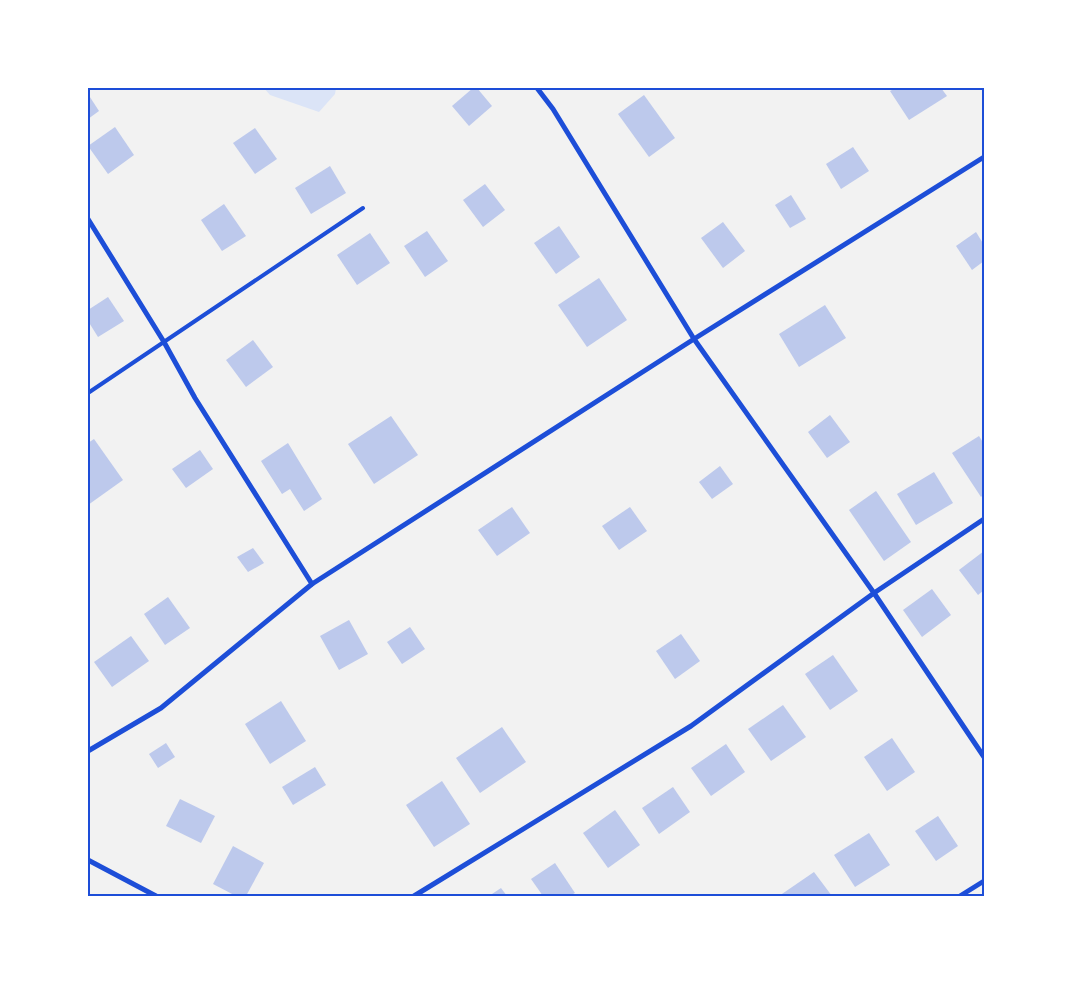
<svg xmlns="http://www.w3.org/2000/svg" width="1072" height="984" font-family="'DejaVu Sans',sans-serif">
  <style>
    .green { fill: #dbe4f7 }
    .building { fill: #bdc9ec }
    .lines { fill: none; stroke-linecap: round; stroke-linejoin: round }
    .service { stroke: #1d4ed8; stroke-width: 4 }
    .minor { stroke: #1d4ed8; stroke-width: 5 }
    .neatline { fill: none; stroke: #1d4ed8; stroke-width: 2 }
  </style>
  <rect width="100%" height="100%" fill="#f2f2f2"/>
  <polygon class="green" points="264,88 336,88 335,94 319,112 270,95"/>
  <g class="building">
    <polygon points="473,88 477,88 492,106 469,126 452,106"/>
    <polygon points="896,88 941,88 947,96 909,120 890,91"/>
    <polygon points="88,94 99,111 88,119"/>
    <polygon points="644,95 675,138 649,157 618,114"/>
    <polygon points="115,127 134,155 108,174 88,146"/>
    <polygon points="255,128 277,159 255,174 233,143"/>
    <polygon points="853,147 869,171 841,189 826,164"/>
    <polygon points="330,166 346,193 311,214 295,188"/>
    <polygon points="485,184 505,210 483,227 463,200"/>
    <polygon points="791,195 806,219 790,228 775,205"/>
    <polygon points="224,204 246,236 222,251 201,220"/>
    <polygon points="723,222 745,251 723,268 701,238"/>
    <polygon points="559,226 580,257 556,274 534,243"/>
    <polygon points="427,231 448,261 425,277 404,246"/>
    <polygon points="976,232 984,245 984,261 972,270 956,246"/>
    <polygon points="370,233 390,263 357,285 337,255"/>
    <polygon points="599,278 627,320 587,347 558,305"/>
    <polygon points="108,297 124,321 98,337 88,321 88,310"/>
    <polygon points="825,305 846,338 799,367 779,334"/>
    <polygon points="253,340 273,367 246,387 226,360"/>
    <polygon points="830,415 850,442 827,458 808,432"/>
    <polygon points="391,416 418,455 374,484 348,444"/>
    <polygon points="979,436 984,444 984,494 981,497 952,453"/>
    <polygon points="94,439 123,480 88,505 88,443"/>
    <polygon points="288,443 322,499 304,511 290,489 282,494 261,461"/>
    <polygon points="200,450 213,469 186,488 172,469"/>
    <polygon points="720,466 733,484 712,499 699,482"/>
    <polygon points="934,472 953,503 916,525 897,494"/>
    <polygon points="876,491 911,542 884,561 849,510"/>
    <polygon points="512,507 530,533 497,556 478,530"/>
    <polygon points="630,507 647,531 619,550 602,526"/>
    <polygon points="253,548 264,563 248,572 237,557"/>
    <polygon points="984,551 984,590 978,595 959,570"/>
    <polygon points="932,589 951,615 922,637 903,610"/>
    <polygon points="168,597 190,628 165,645 144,614"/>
    <polygon points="349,620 368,654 339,670 320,636"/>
    <polygon points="410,627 425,649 402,664 387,642"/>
    <polygon points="681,634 700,661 675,679 656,651"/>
    <polygon points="131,636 149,661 112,687 94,662"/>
    <polygon points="833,655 858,691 830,710 805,674"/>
    <polygon points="281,701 306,741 270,764 245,724"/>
    <polygon points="783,705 806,737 771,761 748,729"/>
    <polygon points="502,727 526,762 480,793 456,758"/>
    <polygon points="892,738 915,772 887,791 864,757"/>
    <polygon points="166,743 175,757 158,768 149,754"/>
    <polygon points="726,744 745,772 711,796 691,768"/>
    <polygon points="315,767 326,785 293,805 282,787"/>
    <polygon points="442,781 470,824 434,847 406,805"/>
    <polygon points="673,787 690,812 659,834 642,808"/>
    <polygon points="180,799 215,816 201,843 166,826"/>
    <polygon points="615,810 640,845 608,868 583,833"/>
    <polygon points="938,816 958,846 936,861 915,831"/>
    <polygon points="869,833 890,865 855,887 834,855"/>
    <polygon points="233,846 264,863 246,896 236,896 213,884"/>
    <polygon points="555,863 575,893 569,896 543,896 531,879"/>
    <polygon points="814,872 832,896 779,896"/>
    <polygon points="501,888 507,896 489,896"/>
  </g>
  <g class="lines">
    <polyline class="service" points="88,393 363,208"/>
    <g class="minor">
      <polyline points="537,88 553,109 694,339 874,593 984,757"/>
      <polyline points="88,219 164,342 195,398 312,584"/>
      <polyline points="88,751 161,708 312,584 694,339 984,157"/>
      <polyline points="88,860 156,896"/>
      <polyline points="414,896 691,726 874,593 984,519"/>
      <polyline points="960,896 984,881"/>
    </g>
  </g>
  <rect width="1072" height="984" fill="none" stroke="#ffffff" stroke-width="178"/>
  <rect x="89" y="89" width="894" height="806" class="neatline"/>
</svg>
